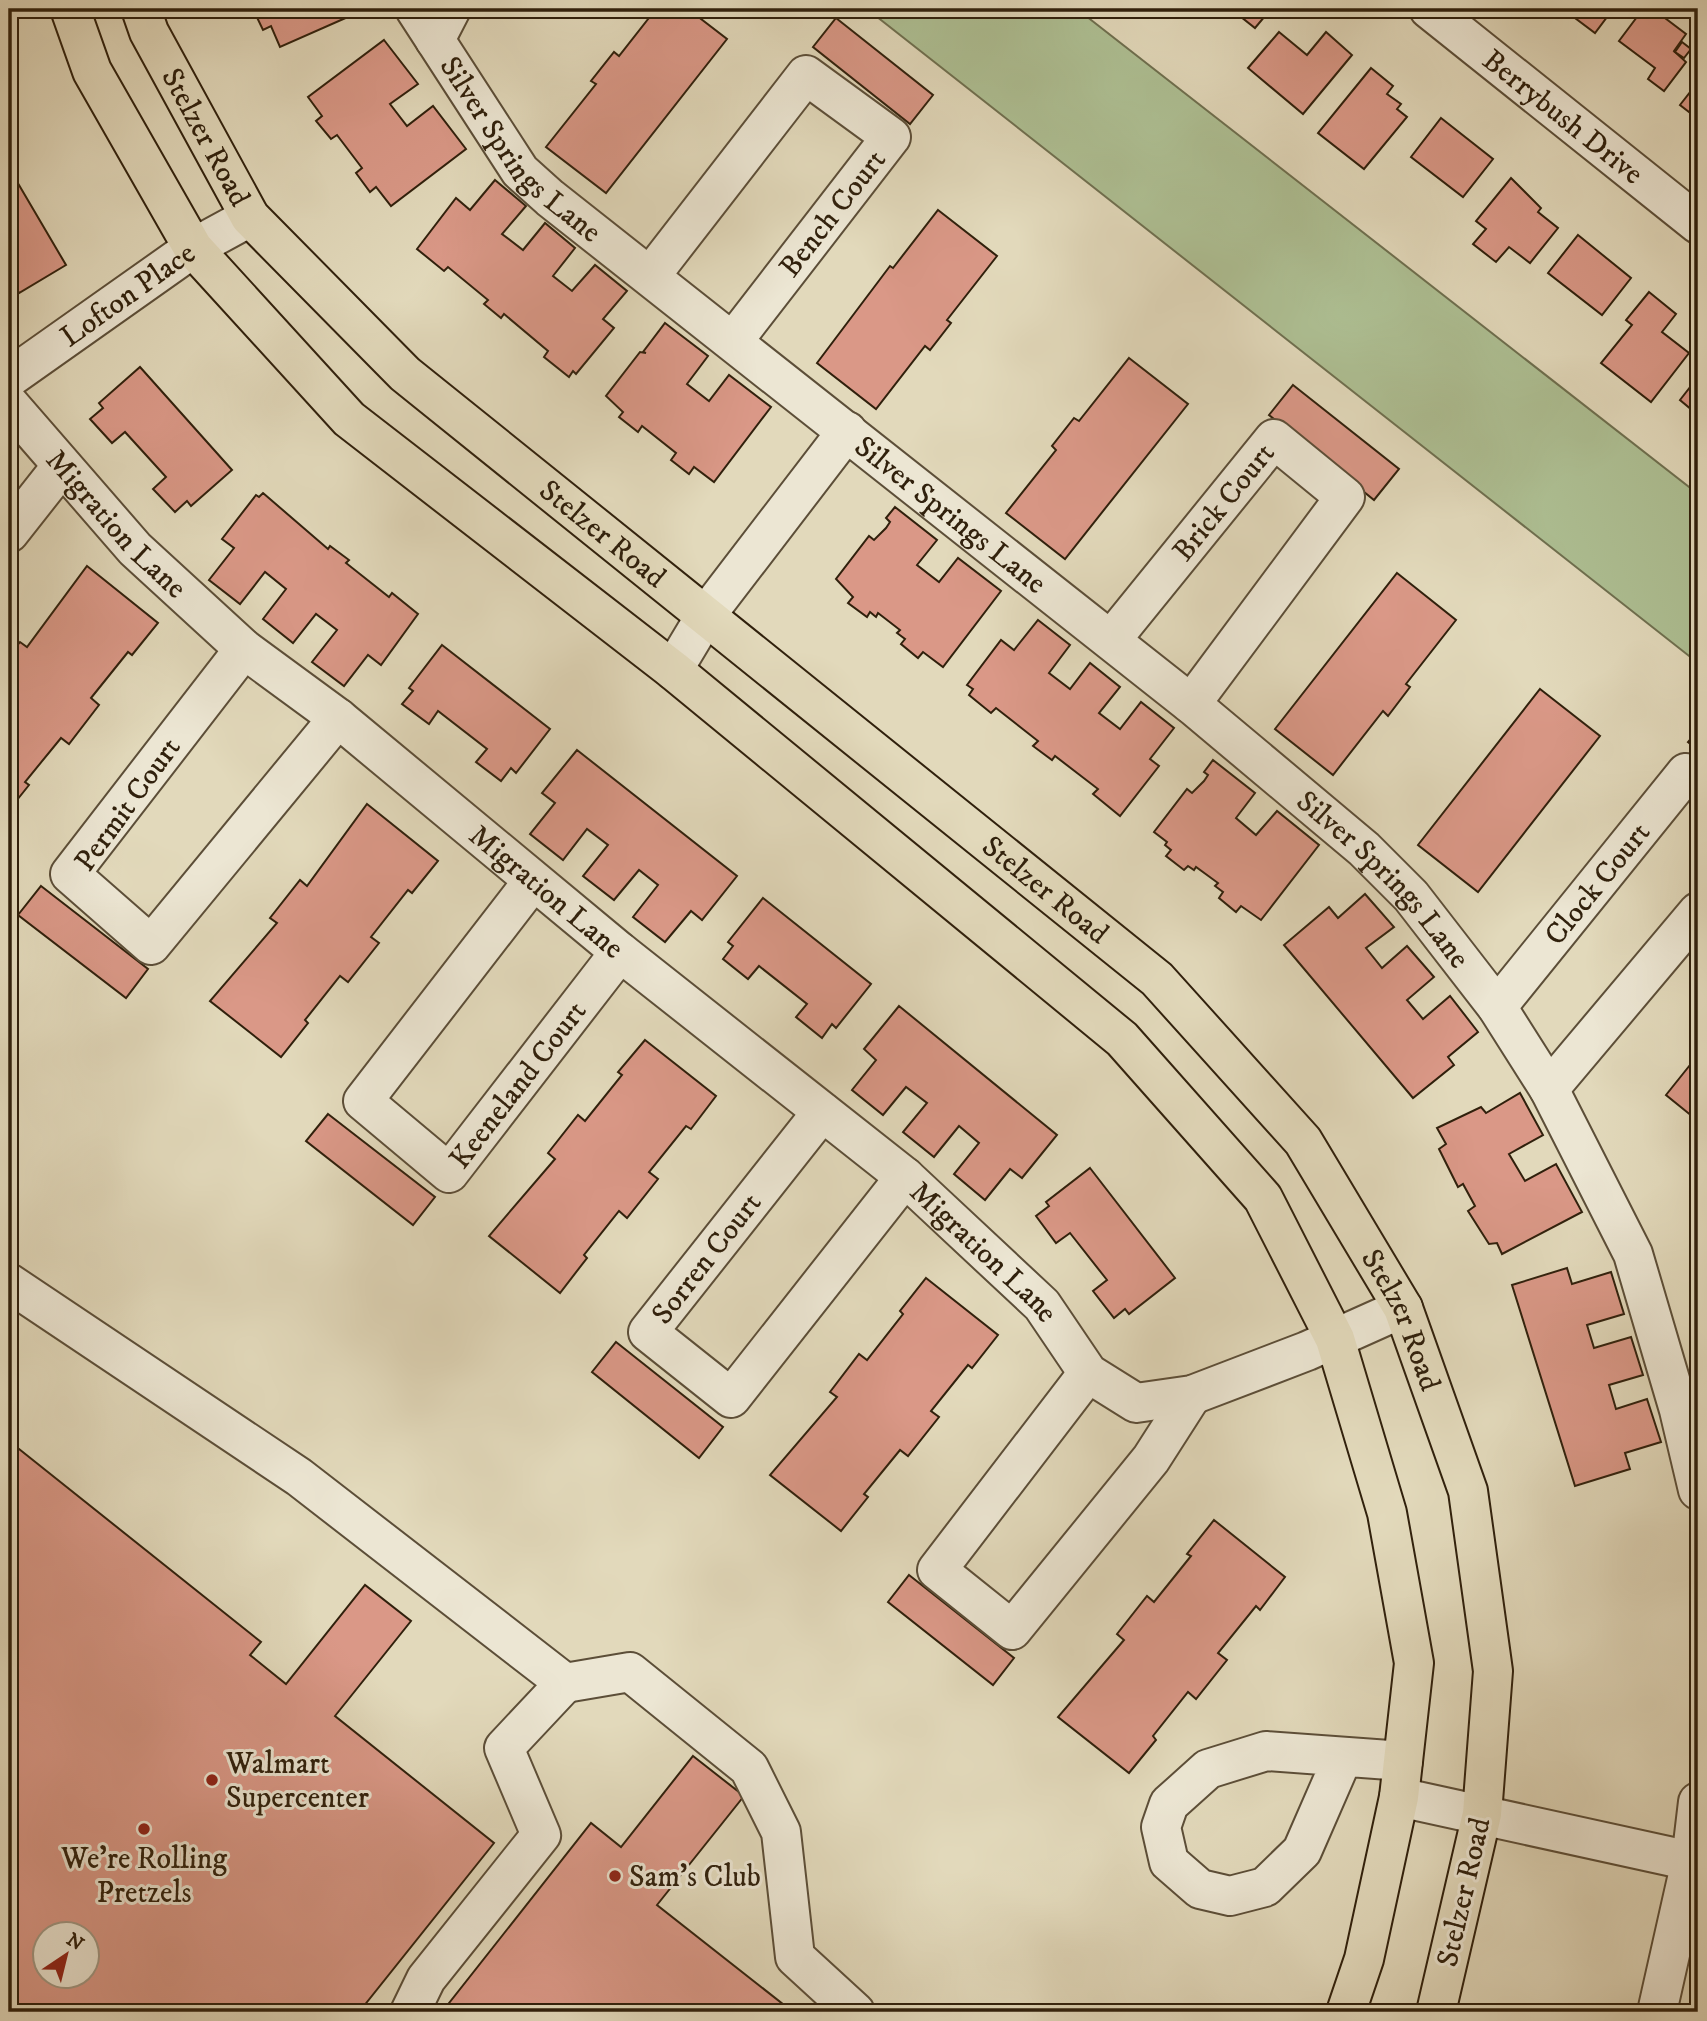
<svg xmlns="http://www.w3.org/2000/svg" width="1707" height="2021" font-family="'IM FELL DW Pica',serif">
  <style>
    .green { fill: #aec094; stroke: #6f7050; stroke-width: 2 }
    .building { fill: #da9887; stroke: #30200c; stroke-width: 2; fill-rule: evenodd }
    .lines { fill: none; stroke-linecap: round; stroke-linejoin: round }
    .minor-casing { stroke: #5c4e38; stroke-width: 42 }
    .major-casing { stroke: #30200c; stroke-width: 42 }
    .minor { stroke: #ece6d3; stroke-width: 38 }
    .major { stroke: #e2d9bb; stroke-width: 38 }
    .poi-dot { fill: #8f2418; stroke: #ece6d3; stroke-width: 2.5 }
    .labels { text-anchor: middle; stroke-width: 6; stroke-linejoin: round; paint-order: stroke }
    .street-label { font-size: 30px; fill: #30200c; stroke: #ece6d3 }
    .poi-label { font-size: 30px; fill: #30200c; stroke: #ece6d3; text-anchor: start }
  </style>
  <rect width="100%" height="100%" fill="#e2d9bb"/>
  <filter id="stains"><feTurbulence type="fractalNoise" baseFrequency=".00286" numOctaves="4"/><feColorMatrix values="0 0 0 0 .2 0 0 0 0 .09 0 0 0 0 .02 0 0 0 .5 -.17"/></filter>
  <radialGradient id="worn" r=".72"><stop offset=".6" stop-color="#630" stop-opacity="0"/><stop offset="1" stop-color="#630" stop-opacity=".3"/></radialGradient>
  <polygon class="green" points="867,9 1077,9 1698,494 1698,663"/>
  <g class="building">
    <polygon points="253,9 366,9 280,47 271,26 263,30"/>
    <polygon points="656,9 688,9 727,39 606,193 546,147 596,84 591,81 614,52 619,56"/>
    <polygon points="1231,9 1271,9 1255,28"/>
    <polygon points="1563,9 1613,9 1595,33"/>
    <polygon points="1643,9 1653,9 1686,34 1674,51 1686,62 1664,91 1648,79 1655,68 1619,41"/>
    <polygon points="836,18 933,95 910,124 813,47"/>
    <polygon points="1279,32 1307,55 1326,32 1352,55 1303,114 1248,68"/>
    <polygon points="384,40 418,84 390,104 407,126 433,106 466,149 391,206 376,187 370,192 356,173 362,168 337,135 331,139 316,121 322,116 308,97"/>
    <polygon points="1682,42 1691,49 1684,58 1675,52"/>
    <polygon points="1371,68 1393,86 1387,94 1401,104 1397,109 1407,117 1364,169 1318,133"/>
    <polygon points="1698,82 1698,119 1680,105"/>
    <polygon points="1441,118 1493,159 1463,197 1411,157"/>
    <polygon points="9,168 66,265 19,293 17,289 14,290 16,294 9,299"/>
    <polygon points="1511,178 1541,208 1538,212 1558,228 1530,263 1509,247 1496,262 1473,244 1486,229 1476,221"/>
    <polygon points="495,180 526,206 502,234 523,250 545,223 575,248 553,276 572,291 595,265 627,291 603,319 614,328 576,374 573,371 569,377 544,357 548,351 504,314 501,318 484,304 488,300 448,267 444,271 417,249 456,198 470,210"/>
    <polygon points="938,210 997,256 947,320 951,323 930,350 925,346 876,409 817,363 890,266 893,268"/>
    <polygon points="1578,235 1631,278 1602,315 1548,273"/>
    <polygon points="1649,292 1676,314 1662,332 1689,353 1651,402 1601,363 1632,325 1626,320"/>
    <polygon points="665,323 708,356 687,384 709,401 729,375 771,407 714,482 694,467 689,474 671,460 676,453 642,426 638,432 619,417 623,412 606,396 640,352 646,353 643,352"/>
    <polygon points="1129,358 1188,404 1065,559 1006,513 1056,450 1052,446 1074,418 1079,421"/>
    <polygon points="140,367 232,470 191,506 187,501 175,512 153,489 166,477 125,432 112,443 90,419 103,408 99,403"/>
    <polygon points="1698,377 1698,415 1680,400"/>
    <polygon points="1293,385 1399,469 1374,500 1269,415"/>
    <polygon points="263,493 328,549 330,546 349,560 346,563 389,597 392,593 418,614 381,665 368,655 344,686 312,662 337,630 316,614 293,643 263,619 286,589 265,572 240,604 209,580 234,548 222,539 256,495 259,497"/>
    <polygon points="895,507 937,540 917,565 939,582 958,558 1001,591 943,667 923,652 918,658 901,644 905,639 897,633 900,630 878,613 876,617 870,612 867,617 848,603 853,597 836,579 869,536 874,540 886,528 890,522 886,518"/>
    <polygon points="87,566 158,623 132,655 128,652 91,698 99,705 69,744 61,738 25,782 29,785 9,810 9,656 20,642 27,647"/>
    <polygon points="1397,573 1456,620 1406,684 1410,687 1388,716 1383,711 1333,775 1275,729"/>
    <polygon points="1038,620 1070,645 1049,673 1070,689 1090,663 1120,687 1099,713 1120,729 1141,702 1174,728 1150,759 1159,766 1120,816 1093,794 1098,789 1055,756 1052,760 1033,746 1038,741 996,708 991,713 969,695 973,689 967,685 1001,640 1014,650"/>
    <polygon points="442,645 550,729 516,773 511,768 501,781 476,762 487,749 438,711 429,724 402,704 413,691 409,688"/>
    <polygon points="1540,689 1600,736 1478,892 1418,845"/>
    <polygon points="1698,730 1698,750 1688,742"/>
    <polygon points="577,750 737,876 702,920 691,911 665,942 633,917 658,885 639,870 614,900 583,876 608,845 587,829 563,860 530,834 555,803 542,793"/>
    <polygon points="1213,760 1255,793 1236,818 1256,835 1277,811 1319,845 1261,920 1241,906 1236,912 1219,898 1223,892 1215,886 1218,883 1196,867 1194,870 1188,866 1184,870 1166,856 1171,850 1165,845 1167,842 1154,832 1187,789 1192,793 1204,781 1208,775 1204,772"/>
    <polygon points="367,804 438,861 412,893 408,890 371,937 379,943 348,982 340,976 305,1020 308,1023 281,1057 210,1001 277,923 270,918 300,880 307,886"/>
    <polygon points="41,886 148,969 126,998 18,915"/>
    <polygon points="1365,894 1394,927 1366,948 1382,968 1407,946 1434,977 1407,1000 1423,1019 1450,996 1478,1032 1448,1057 1454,1065 1413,1098 1284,945 1329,907 1338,918"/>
    <polygon points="763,898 871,984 836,1028 832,1024 822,1038 796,1017 807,1004 759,966 748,979 723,959 733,946 728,942"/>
    <polygon points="899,1006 1057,1135 1022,1178 1010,1169 985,1200 954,1174 979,1143 959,1126 934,1157 903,1132 927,1103 906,1087 883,1115 852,1090 876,1060 864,1049"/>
    <polygon points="645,1040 716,1096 691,1129 686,1126 649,1172 658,1179 627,1218 619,1211 584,1255 587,1258 560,1293 489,1236 555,1159 548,1153 578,1115 585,1121 622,1075 618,1072"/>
    <polygon points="1698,1055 1698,1121 1666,1095"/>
    <polygon points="1520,1093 1543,1135 1509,1154 1525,1181 1556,1164 1582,1212 1502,1254 1497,1243 1489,1244 1468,1211 1475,1206 1463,1184 1458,1187 1439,1149 1446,1144 1437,1128 1481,1107 1486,1113"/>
    <polygon points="328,1114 435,1197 413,1225 306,1141"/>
    <polygon points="1090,1168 1175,1278 1129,1314 1125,1309 1114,1318 1093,1291 1107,1280 1070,1233 1056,1243 1036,1216 1049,1206 1046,1202"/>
    <polygon points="1567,1268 1572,1284 1611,1272 1624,1314 1587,1325 1594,1348 1631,1337 1643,1375 1609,1385 1616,1409 1647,1399 1661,1442 1625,1453 1630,1469 1575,1486 1512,1285"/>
    <polygon points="926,1278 998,1335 972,1368 968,1365 931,1411 939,1417 908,1456 900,1450 864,1494 868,1497 841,1531 770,1475 837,1397 830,1392 859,1354 867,1360 903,1314 900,1311"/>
    <polygon points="616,1342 723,1427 699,1458 592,1372"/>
    <path d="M9,1441L261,1642L250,1655L286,1684L365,1585L411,1621L335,1716L494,1843L359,2012H9ZM46,1934H88V1976H46Z"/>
    <polygon points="1214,1520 1285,1577 1260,1610 1256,1606 1218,1653 1227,1660 1196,1699 1188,1692 1153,1736 1156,1740 1129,1773 1058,1717 1124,1640 1117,1634 1147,1596 1154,1602 1191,1556 1187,1554"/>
    <polygon points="909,1575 1014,1658 993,1685 888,1602"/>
    <polygon points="693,1756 744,1796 657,1905 793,2012 442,2012 591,1823 621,1847"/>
  </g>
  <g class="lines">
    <g class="minor-casing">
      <g id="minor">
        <path id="s1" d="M415,9L520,171L550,198L1191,704L1364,849L1411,896L1497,1007L1549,1089L1633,1254L1679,1410L1698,1490"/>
        <path id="s2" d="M1429,9L1698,224"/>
        <polyline points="435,40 451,9"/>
        <polyline points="651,275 806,75 891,137 734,340"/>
        <path id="s3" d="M9,378L193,248L250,217"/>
        <path id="s4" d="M9,404L135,549L244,649L338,718L620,952L905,1177L1042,1305L1088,1373L1136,1403L1192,1395L1307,1351L1403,1308"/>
        <polyline points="9,533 61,467"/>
        <path id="s5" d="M1111,640L1274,439L1345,497L1191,704"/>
        <polyline points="244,649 70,874 151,945 338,718"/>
        <polyline points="673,670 706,615 847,431"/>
        <path id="s6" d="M533,881L363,1101L449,1173L620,952"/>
        <path id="s7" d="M1497,1007L1686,773L1698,783"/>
        <polyline points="1549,1089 1698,912"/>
        <polyline points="822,1112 648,1332 731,1398 905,1177"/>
        <polyline points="9,1283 299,1477 565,1683 504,1748 541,1835 426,1979 410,2012"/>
        <polyline points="1088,1373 937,1570 1012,1630 1151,1459 1192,1395"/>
        <polyline points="565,1683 630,1672 749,1768 781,1832 795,1957 855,2012"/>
        <polyline points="1343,1757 1302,1851 1265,1887 1230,1896 1200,1889 1169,1862 1161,1827 1169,1804 1208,1769 1266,1751 1403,1761"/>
        <polyline points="1399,1797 1691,1861"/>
        <polyline points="1657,2012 1691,1861 1698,1802"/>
      </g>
    </g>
    <g class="major-casing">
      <g id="major">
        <polyline points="70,9 92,71 193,248 349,419 673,670 1122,1039 1263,1198 1335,1339 1387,1513 1414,1663 1399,1797 1364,1959 1346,2012"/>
        <path id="s8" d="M141,9L149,32L250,217L405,374L1157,979L1303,1141L1403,1308L1468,1491L1493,1671L1482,1814L1436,2012"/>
      </g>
    </g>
    <use href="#minor" class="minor"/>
    <use href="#major" class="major"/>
  </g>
  <g class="poi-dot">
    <circle cx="212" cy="1780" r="7"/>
    <circle cx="144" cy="1829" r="7"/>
    <circle cx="615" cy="1876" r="7"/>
  </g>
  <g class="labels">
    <g class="street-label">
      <text dy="10" stroke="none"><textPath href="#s2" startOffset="172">Berrybush Drive</textPath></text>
      <text dy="10" stroke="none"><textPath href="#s8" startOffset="144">Stelzer Road</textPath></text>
      <text dy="10" stroke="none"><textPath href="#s1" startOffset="177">Silver Springs Lane</textPath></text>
      <text transform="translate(832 213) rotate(-52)" y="10">Bench Court</text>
      <text dy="10" stroke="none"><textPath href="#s3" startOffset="145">Lofton Place</textPath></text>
      <text dy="10" stroke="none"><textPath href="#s5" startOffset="178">Brick Court</textPath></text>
      <text dy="10" stroke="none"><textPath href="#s1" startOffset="744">Silver Springs Lane</textPath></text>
      <text dy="10" stroke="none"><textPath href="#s4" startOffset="161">Migration Lane</textPath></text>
      <text dy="10" stroke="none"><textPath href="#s8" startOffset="710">Stelzer Road</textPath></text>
      <text transform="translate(127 804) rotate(-54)" y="10">Permit Court</text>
      <text dy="10" stroke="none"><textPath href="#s1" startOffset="1311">Silver Springs Lane</textPath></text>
      <text dy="10" stroke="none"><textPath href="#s7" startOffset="159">Clock Court</textPath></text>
      <text dy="10" stroke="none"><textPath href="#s8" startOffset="1278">Stelzer Road</textPath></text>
      <text dy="10" stroke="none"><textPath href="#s4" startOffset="728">Migration Lane</textPath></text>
      <text dy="10" stroke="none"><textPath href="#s6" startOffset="502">Keeneland Court</textPath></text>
      <text dy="10" stroke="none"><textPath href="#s4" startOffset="1295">Migration Lane</textPath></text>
      <text transform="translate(706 1258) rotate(-52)" y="10">Sorren Court</text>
      <text dy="10" stroke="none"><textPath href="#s8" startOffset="1844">Stelzer Road</textPath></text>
      <text transform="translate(1463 1892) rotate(-77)" y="10">Stelzer Road</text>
    </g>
    <g class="poi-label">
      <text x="226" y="1773">Walmart<tspan x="226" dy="34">Supercenter</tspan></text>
      <text x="144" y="1868" text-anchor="middle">We're Rolling<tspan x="144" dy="34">Pretzels</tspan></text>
      <text x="629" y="1886">Sam's Club</text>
    </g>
  </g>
  <rect width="1707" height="2021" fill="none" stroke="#e2d9bb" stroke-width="35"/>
  <rect x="10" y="10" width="1686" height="2000" fill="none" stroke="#30200c" stroke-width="3.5"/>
  <rect x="18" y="18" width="1672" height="1986" fill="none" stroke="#30200c" stroke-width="2"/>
  <g transform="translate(66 1955) rotate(35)"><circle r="33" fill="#ece6d3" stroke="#a19783" stroke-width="2"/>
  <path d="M0-5L12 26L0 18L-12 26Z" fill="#8f2418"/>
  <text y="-10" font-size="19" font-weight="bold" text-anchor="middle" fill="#30200c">N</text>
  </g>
  <rect width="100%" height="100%" filter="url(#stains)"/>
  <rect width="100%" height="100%" fill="url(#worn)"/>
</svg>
